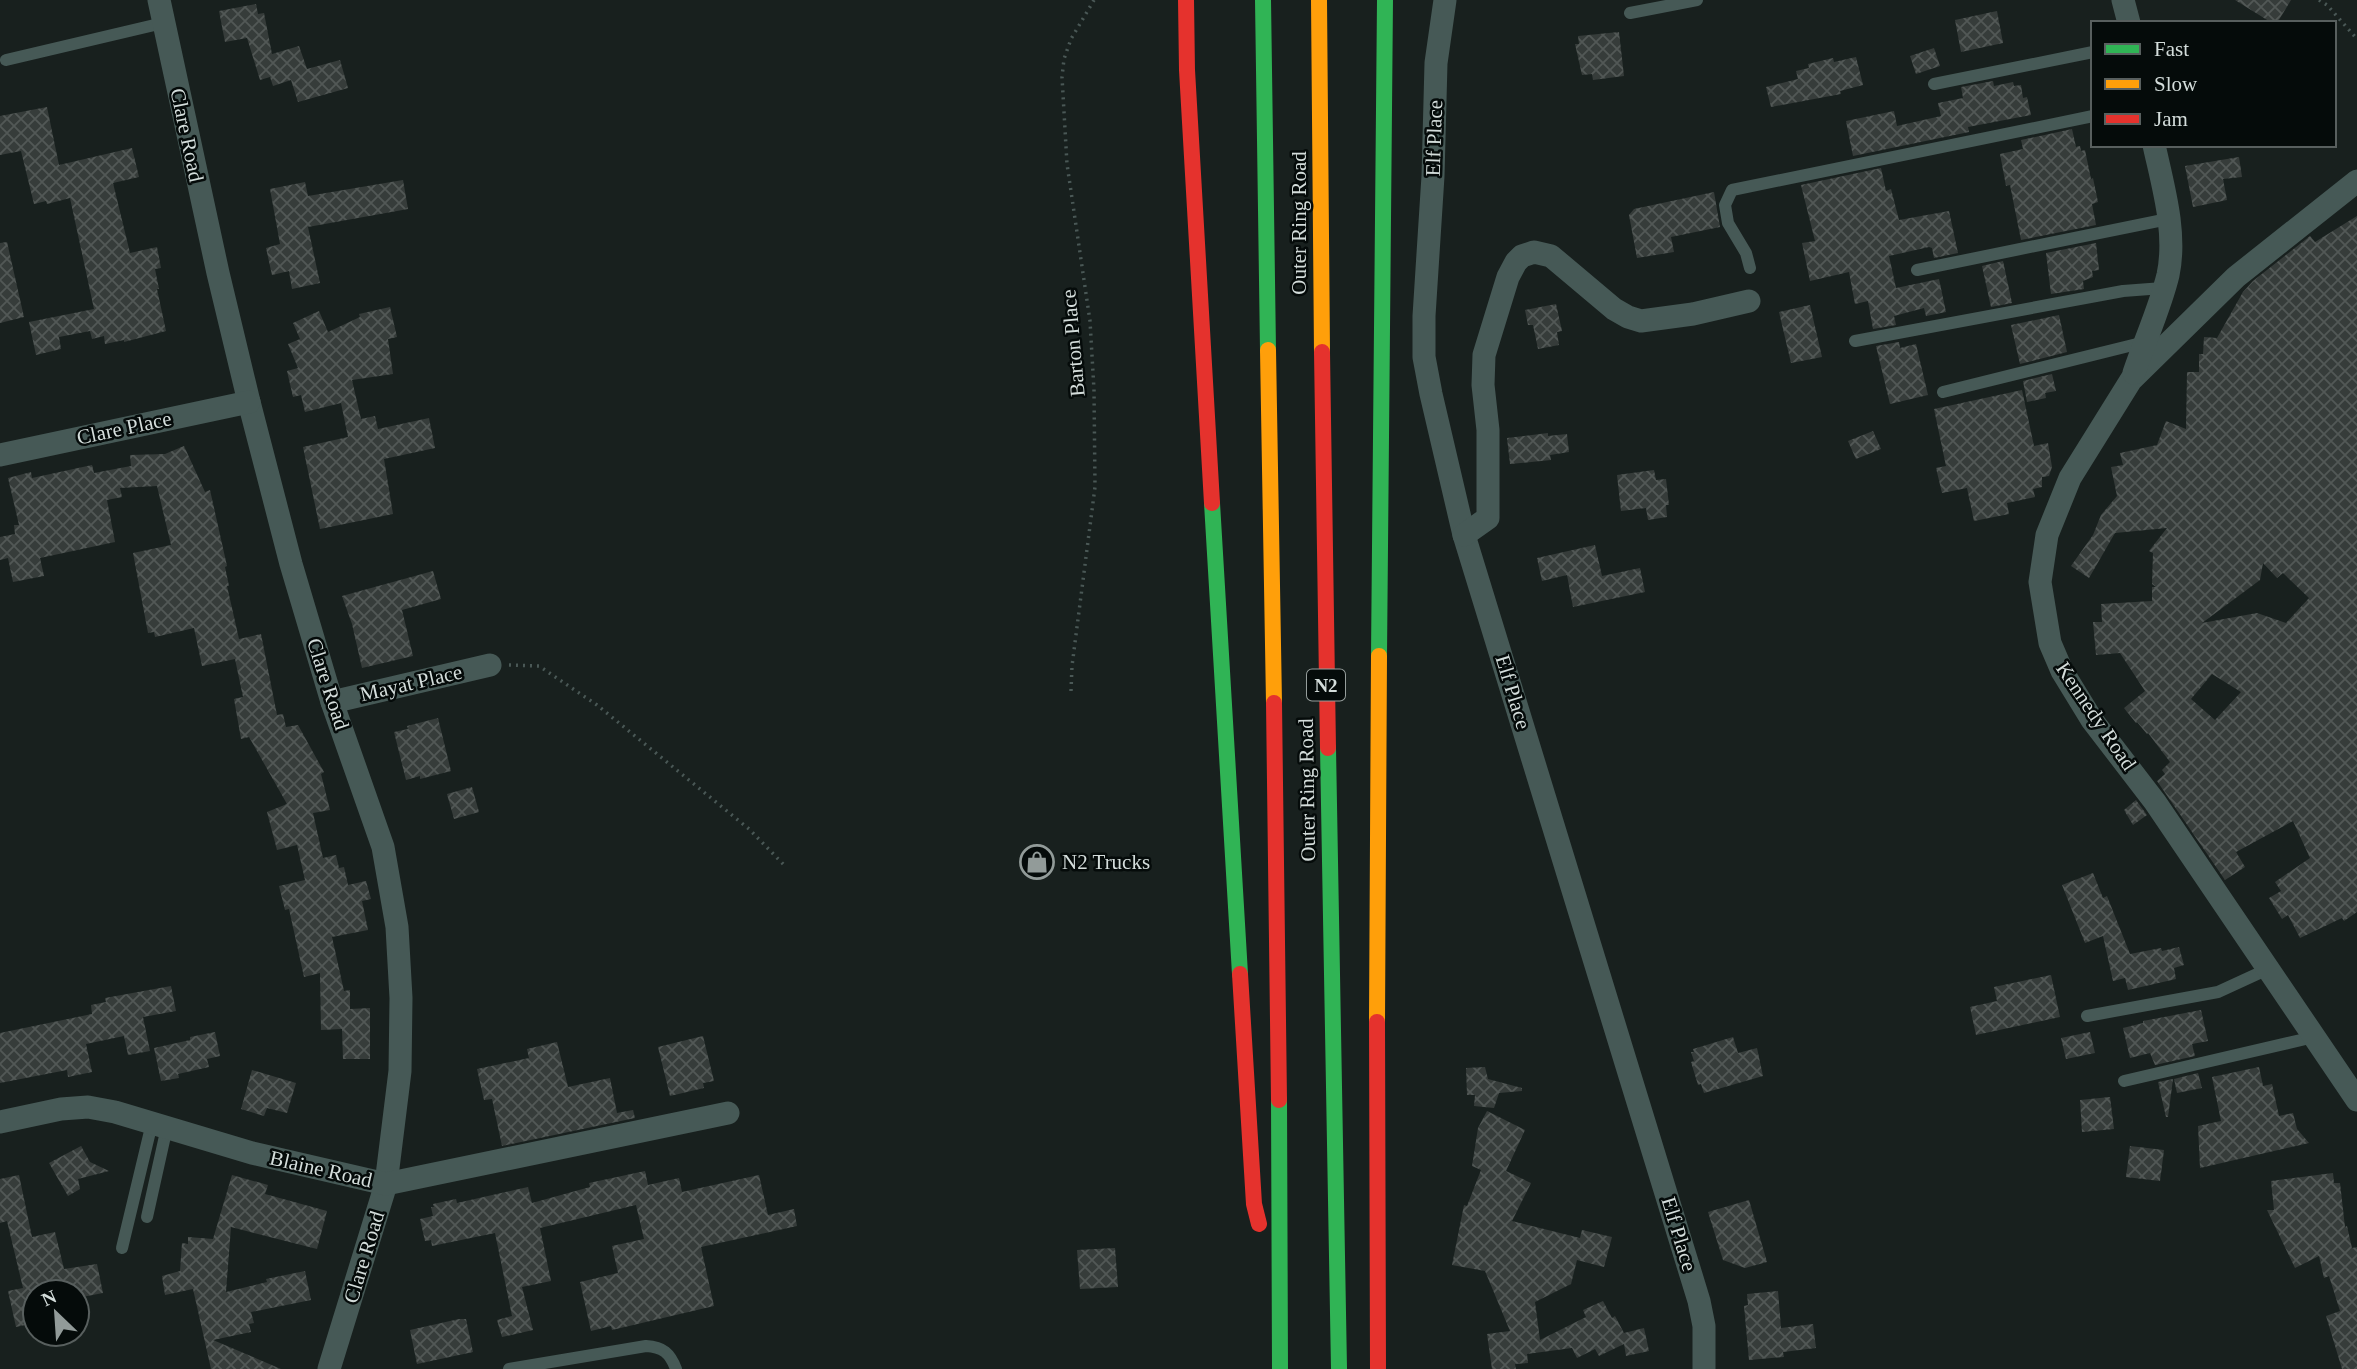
<svg xmlns="http://www.w3.org/2000/svg" width="2357" height="1369" font-family="Georgia,serif">
  <style>
    .building { fill: url(#building-cross-hatch); fill-rule: evenodd }
    .lines { fill: none; stroke-linecap: round; stroke-linejoin: round }
    .path { stroke: #4a5856; stroke-width: 3.5; stroke-dasharray: 2 5; stroke-linecap: butt }
    .lane { stroke: #465956; stroke-width: 12 }
    .street { stroke: #465956; stroke-width: 23 }
    .fast { stroke: #30b455; stroke-width: 16 }
    .slow { stroke: #ff9f0a; stroke-width: 16 }
    .jam { stroke: #e5322d; stroke-width: 16 }
    .labels { text-anchor: middle; stroke-width: 5; stroke-linejoin: round; paint-order: stroke }
    .shield { fill: #050b0a; stroke: #969e9c; stroke-width: 2 }
    .shield-label { font-size: 19px; font-weight: bold; fill: #d4dddb }
    .street-label { font-size: 21px; fill: #d4dddb; stroke: #050b0a }
    .poi-label { font-size: 21px; fill: #d4dddb; stroke: #050b0a; text-anchor: start }
  </style>
  <defs>
    <pattern id="building-cross-hatch" width="8" height="8" patternUnits="userSpaceOnUse" patternTransform="scale(1.75)"><rect width="8" height="8" fill="#363c3a"/><path d="M0 0l8 8M0 8l8-8" fill="none" stroke="#525856"/></pattern>
  </defs>
  <rect width="100%" height="100%" fill="#18201e"/>
  <g class="building">
    <polygon points="2235,0 2291,0 2277,23 2272,23"/>
    <polygon points="256,4 258,14 264,13 272,54 299,46 307,69 340,60 348,88 298,102 291,80 273,86 270,77 260,80 247,38 225,42 219,11"/>
    <polygon points="1997,11 2003,43 1961,52 1955,20"/>
    <polygon points="1619,32 1624,76 1593,80 1592,74 1582,75 1575,44 1579,44 1578,36"/>
    <polygon points="1934,48 1940,66 1916,74 1910,56"/>
    <polygon points="1856,57 1863,85 1840,91 1841,94 1771,107 1766,87 1798,79 1796,71 1809,68 1808,64 1833,58 1834,62"/>
    <polygon points="1993,81 1994,86 2013,82 2014,86 2021,85 2023,98 2027,97 2031,115 1968,127 1969,132 1853,156 1846,121 1894,111 1897,126 1941,116 1938,103 1963,98 1961,87"/>
    <polygon points="47,107 59,165 132,148 139,177 113,183 130,253 157,247 161,268 155,269 159,289 157,289 166,331 124,342 124,340 105,344 104,336 92,339 90,331 59,337 61,349 36,355 29,322 94,309 70,198 47,204 46,201 34,204 21,151 0,155 0,116"/>
    <polygon points="2072,129 2076,147 2080,146 2081,151 2085,150 2091,179 2093,178 2098,202 2092,204 2096,225 2021,240 2010,185 2006,186 2000,154 2023,149 2021,140"/>
    <polygon points="2239,157 2242,177 2223,179 2227,200 2193,207 2185,166"/>
    <polygon points="1881,168 1886,191 1891,189 1899,220 1949,211 1958,253 1934,258 1932,248 1929,247 1889,256 1896,288 1939,279 1946,312 1926,316 1924,308 1894,316 1896,325 1873,329 1868,301 1855,304 1849,272 1810,281 1802,243 1815,241 1801,185"/>
    <polygon points="403,180 408,209 308,227 320,283 292,289 289,271 272,275 266,248 280,244 270,189 305,182 308,196"/>
    <polygon points="1714,192 1720,227 1671,237 1674,252 1637,258 1629,215 1634,209"/>
    <path d="M2357,216V912L2344,921L2342,918L2300,938L2288,915L2282,919L2269,898L2281,891L2275,882L2310,858L2293,821L2236,852L2245,867L2225,880L2157,781L2165,774L2162,770L2170,762L2148,733L2147,734L2137,722L2136,723L2124,708L2145,691L2120,653L2096,655L2093,622H2102L2101,604L2152,601V587H2156L2152,584L2153,553L2149,551L2167,528L2115,533L2089,578L2071,566L2093,535L2101,515L2117,496L2111,467L2123,465L2120,453L2157,445L2166,421L2186,429L2187,372H2199V354H2203L2204,337L2217,338L2243,292L2253,281L2310,236L2315,242ZM2263,563L2277,578L2283,573L2309,598L2286,623L2257,613L2202,623L2260,580ZM2212,674L2241,692L2215,720L2191,699Z"/>
    <polygon points="7,242 24,317 0,323 0,243"/>
    <polygon points="2096,243 2099,270 2092,271 2093,277 2083,281 2084,289 2051,294 2046,253"/>
    <polygon points="2003,261 2012,303 1991,307 1982,266"/>
    <polygon points="1556,304 1562,331 1557,332 1559,345 1538,349 1533,325 1528,325 1525,310"/>
    <polygon points="1810,305 1822,357 1791,363 1779,312"/>
    <polygon points="390,307 397,337 388,339 393,374 352,380 361,419 375,416 378,429 429,418 435,448 384,459 393,514 320,529 303,447 348,437 341,403 305,412 301,395 293,397 287,371 298,368 288,344 300,339 293,323 319,311 328,332 360,317 359,314"/>
    <polygon points="2059,315 2067,352 2020,364 2011,325"/>
    <polygon points="1899,342 1900,348 1916,344 1928,395 1890,404 1876,346"/>
    <polygon points="2052,374 2056,391 2045,393 2046,398 2027,402 2023,381"/>
    <polygon points="2022,390 2034,446 2048,443 2052,467 2049,476 2042,477 2042,487 2033,489 2035,497 2007,503 2009,514 1974,521 1967,488 1942,493 1936,468 1946,466 1934,409"/>
    <polygon points="1873,431 1881,449 1856,459 1848,441"/>
    <polygon points="1548,433 1548,436 1567,434 1569,452 1550,455 1551,460 1510,464 1507,438"/>
    <polygon points="184,446 205,492 210,490 227,566 225,567 229,586 227,586 239,639 261,634 277,715 283,714 286,727 298,725 324,772 321,774 330,810 313,813 323,858 336,855 339,868 344,867 348,885 366,881 371,899 362,901 368,930 332,937 344,991 350,990 350,1009 370,1008 370,1059 343,1059 342,1029 321,1030 320,973 304,977 289,909 285,910 279,886 305,880 297,845 277,850 267,812 287,804 249,737 241,739 234,699 243,697 235,659 202,666 194,628 155,637 154,632 148,633 133,553 171,545 157,486 120,488 122,497 107,500 115,542 40,558 44,576 13,582 8,558 0,560 0,537 15,534 14,525 19,525 8,478 31,472 32,478 92,465 94,473 131,466 130,455 165,454"/>
    <polygon points="1654,470 1656,480 1666,479 1669,505 1666,505 1667,517 1648,520 1646,508 1621,511 1617,475"/>
    <polygon points="1595,545 1602,576 1640,568 1645,592 1573,607 1567,575 1542,581 1537,558"/>
    <polygon points="433,571 441,599 402,610 413,656 362,668 352,624 342,596"/>
    <polygon points="438,718 451,771 420,779 420,776 406,780 394,732 408,729 407,726"/>
    <polygon points="472,787 479,812 454,819 447,794"/>
    <polygon points="2136,800 2147,815 2133,825 2124,810"/>
    <polygon points="2093,873 2103,898 2107,896 2130,954 2161,948 2162,951 2179,947 2184,965 2174,968 2176,979 2128,990 2125,978 2113,981 2103,936 2085,943 2062,885"/>
    <polygon points="2051,975 2060,1017 1976,1035 1970,1007 1997,1001 1994,987"/>
    <polygon points="171,986 176,1011 143,1017 150,1051 128,1055 124,1036 86,1044 92,1072 68,1077 67,1070 0,1083 0,1033 92,1014 91,1005 106,1002 105,998"/>
    <polygon points="2201,1010 2208,1041 2192,1044 2195,1056 2155,1065 2150,1053 2130,1058 2123,1028 2143,1023 2143,1021"/>
    <polygon points="215,1032 220,1056 207,1059 209,1067 178,1074 179,1078 161,1081 154,1048 190,1040 190,1037"/>
    <polygon points="2090,1032 2095,1053 2066,1059 2061,1038"/>
    <polygon points="703,1036 714,1081 703,1083 704,1088 670,1096 658,1047"/>
    <polygon points="1733,1037 1738,1053 1757,1048 1763,1076 1704,1093 1701,1084 1698,1085 1691,1062 1694,1061 1691,1052 1694,1052 1693,1049"/>
    <polygon points="557,1042 568,1087 610,1078 617,1113 633,1110 635,1118 502,1146 492,1099 484,1100 477,1069 529,1058 527,1049"/>
    <polygon points="1485,1067 1488,1079 1522,1088 1522,1091 1499,1093 1494,1108 1474,1106 1475,1095 1467,1095 1466,1068"/>
    <polygon points="2259,1067 2263,1086 2272,1084 2279,1116 2293,1113 2297,1129 2309,1143 2200,1168 2198,1126 2221,1121 2212,1077"/>
    <polygon points="252,1070 296,1083 287,1113 267,1108 264,1116 241,1109"/>
    <polygon points="2198,1073 2202,1088 2177,1093 2174,1079"/>
    <polygon points="2173,1079 2168,1117 2166,1117 2158,1082"/>
    <polygon points="2110,1097 2114,1129 2082,1132 2080,1100"/>
    <polygon points="1487,1111 1525,1130 1506,1171 1531,1183 1512,1221 1580,1238 1582,1230 1612,1237 1604,1267 1577,1260 1571,1284 1535,1302 1540,1340 1586,1317 1583,1310 1603,1301 1612,1318 1615,1316 1624,1333 1644,1328 1649,1351 1626,1356 1624,1344 1599,1356 1595,1349 1577,1358 1572,1348 1527,1354 1528,1363 1515,1364 1516,1369 1492,1369 1487,1334 1510,1331 1485,1271 1452,1265 1464,1205 1467,1206 1481,1170 1472,1166 1478,1128"/>
    <polygon points="81,1146 90,1162 109,1171 78,1179 80,1189 68,1196 49,1163"/>
    <polygon points="2130,1146 2164,1150 2160,1181 2126,1177"/>
    <polygon points="645,1171 648,1185 679,1178 682,1192 759,1175 768,1215 794,1209 797,1226 701,1247 714,1306 612,1330 611,1326 591,1331 580,1282 618,1273 612,1246 644,1239 636,1205 540,1228 551,1281 522,1287 533,1330 502,1337 497,1320 512,1316 495,1233 432,1246 431,1240 425,1241 420,1219 433,1216 431,1207 434,1207 433,1204 456,1199 457,1203 528,1187 532,1203 590,1187 589,1183"/>
    <polygon points="2333,1173 2334,1183 2340,1183 2345,1227 2347,1226 2352,1248 2357,1247 2357,1369 2342,1369 2326,1316 2340,1311 2329,1276 2324,1278 2319,1256 2295,1268 2267,1210 2274,1210 2271,1181"/>
    <polygon points="19,1175 32,1237 55,1232 64,1269 97,1264 103,1293 77,1298 77,1292 35,1292 35,1323 16,1327 8,1291 23,1288 7,1221 0,1223 0,1179"/>
    <polygon points="232,1175 268,1185 265,1194 327,1211 317,1249 231,1227 226,1292 267,1282 266,1279 305,1271 311,1300 251,1312 254,1323 249,1324 251,1332 213,1340 281,1369 211,1369 193,1289 165,1295 162,1276 180,1271 182,1243 188,1244 188,1237 213,1239"/>
    <polygon points="1749,1200 1767,1262 1745,1268 1723,1260 1708,1212"/>
    <polygon points="1115,1248 1118,1287 1080,1289 1077,1250"/>
    <polygon points="1778,1291 1781,1328 1813,1324 1816,1348 1783,1352 1784,1357 1749,1360 1744,1306 1748,1305 1747,1294"/>
    <polygon points="459,1319 466,1319 473,1352 417,1364 410,1330"/>
  </g>
  <g class="lines">
    <g class="path">
      <polyline points="2319,0 2327,5 2357,39"/>
      <polyline points="509,665 539,666 597,705 749,829 786,867"/>
      <polyline points="1071,691 1072,666 1095,487 1094,390 1090,321 1067,164 1062,77 1064,59 1071,39 1094,0"/>
    </g>
    <g class="lane">
      <polyline points="1630,13 1697,0"/>
      <polyline points="6,60 163,23"/>
      <polyline points="1934,84 2093,52"/>
      <polyline points="1750,268 1746,253 1728,223 1725,205 1732,190 2093,116"/>
      <polyline points="1917,270 2168,219"/>
      <polyline points="1855,341 2123,291 2163,288"/>
      <polyline points="1943,392 2145,342"/>
      <polyline points="2087,1016 2218,992 2268,969"/>
      <polyline points="2124,1081 2314,1037"/>
      <polyline points="147,1217 167,1127"/>
      <polyline points="122,1248 152,1123"/>
      <path d="M509,1369L646,1346C663,1347 670,1353 676,1369"/>
    </g>
    <g class="street">
      <polyline points="159,0 218,273 249,402 291,564 332,702 383,847 397,927 401,998 400,1071 386,1184 329,1369"/>
      <polyline points="1445,0 1436,63 1433,176 1424,316 1424,357 1431,394 1464,535 1699,1301 1704,1326 1704,1369"/>
      <polyline points="2123,0 2129,23"/>
      <polyline points="2357,181 2236,277 2131,380 2070,478 2047,535 2040,582 2050,643 2062,671 2092,720 2155,802 2357,1100"/>
      <path d="M2134,373C2145,340 2160,308 2168,275C2177,233 2163,186 2154,145"/>
      <polyline points="0,455 249,402"/>
      <polyline points="1464,535 1488,518 1488,430 1483,385 1484,355 1508,277 1516,262 1522,256 1534,252 1551,256 1614,309 1628,317 1641,321 1693,314 1749,301"/>
      <polyline points="332,702 490,665"/>
      <polyline points="0,1122 61,1109 88,1107 115,1112 252,1153 386,1184 728,1113"/>
    </g>
    <g class="fast">
      <polyline points="1263,0 1268,350"/>
      <polyline points="1212,503 1240,974"/>
      <polyline points="1379,656 1385,0"/>
      <polyline points="1328,748 1339,1369"/>
      <polyline points="1279,1100 1280,1369"/>
    </g>
    <g class="slow">
      <polyline points="1319,0 1322,352"/>
      <polyline points="1268,350 1274,703"/>
      <polyline points="1377,1022 1379,656"/>
    </g>
    <g class="jam">
      <polyline points="1186,0 1187,70 1212,503"/>
      <polyline points="1322,352 1328,748"/>
      <polyline points="1274,703 1279,1100"/>
      <polyline points="1240,974 1254,1204 1259,1224"/>
      <polyline points="1377,1022 1378,1369"/>
    </g>
  </g>
  <defs>
    <g id="shop-ring" transform="scale(1.75)"><circle r="9.5" fill="#050b0a" stroke="#929b99" stroke-width="1.5"/><path d="M-5-2.5h2.3a2.7 3.5 0 0 1 5.4 0H5L5.5 6h-11ZM-1.5-2.5h3a1.5 2.3 0 0 0-3 0Z" fill="#929b99"/></g>
  </defs>
  <g fill-rule="evenodd">
    <use href="#shop-ring" x="1037" y="862"/>
  </g>
  <g class="labels">
    <rect class="shield" x="1307" y="669.5" width="38" height="31" rx="5"/>
    <g class="shield-label">
      <text x="1326" y="692">N2</text>
    </g>
    <g class="street-label">
      <text transform="translate(187 135) rotate(78)" y="7">Clare Road</text>
      <text transform="translate(1434 138) rotate(-88)" y="7">Elf Place</text>
      <text transform="translate(1299 223) rotate(-90)" y="7">Outer Ring Road</text>
      <text transform="translate(1073 343) rotate(-95)" y="7">Barton Place</text>
      <text transform="translate(124 428) rotate(-12)" y="7">Clare Place</text>
      <text transform="translate(411 683) rotate(-13)" y="7">Mayat Place</text>
      <text transform="translate(328 684) rotate(72)" y="7">Clare Road</text>
      <text transform="translate(1513 692) rotate(73)" y="7">Elf Place</text>
      <text transform="translate(2096 716) rotate(56)" y="7">Kennedy Road</text>
      <text transform="translate(1307 790) rotate(-91)" y="7">Outer Ring Road</text>
      <text transform="translate(321 1169) rotate(13)" y="7">Blaine Road</text>
      <text transform="translate(1679 1234) rotate(73)" y="7">Elf Place</text>
      <text transform="translate(364 1257) rotate(-73)" y="7">Clare Road</text>
    </g>
    <g class="poi-label">
      <text x="1062" y="869">N2 Trucks</text>
    </g>
  </g>
  <rect x="2091" y="21" width="245" height="126" fill="#050b0a" stroke="#585f5e" stroke-width="2"/>
  <rect x="2105" y="44" width="35" height="10" fill="#30b455" stroke="#585f5e" stroke-width="2"/>
  <text x="2154" y="56" font-size="21" fill="#d4dddb">Fast</text>
  <rect x="2105" y="79" width="35" height="10" fill="#ff9f0a" stroke="#585f5e" stroke-width="2"/>
  <text x="2154" y="91" font-size="21" fill="#d4dddb">Slow</text>
  <rect x="2105" y="114" width="35" height="10" fill="#e5322d" stroke="#585f5e" stroke-width="2"/>
  <text x="2154" y="126" font-size="21" fill="#d4dddb">Jam</text>
  <g transform="translate(56 1313) rotate(335)"><circle r="33" fill="#050b0a" stroke="#585f5e" stroke-width="2"/>
  <path d="M0-5L12 26L0 18L-12 26Z" fill="#929b99"/>
  <text y="-10" font-size="19" font-weight="bold" text-anchor="middle" fill="#d4dddb">N</text>
  </g>
</svg>
